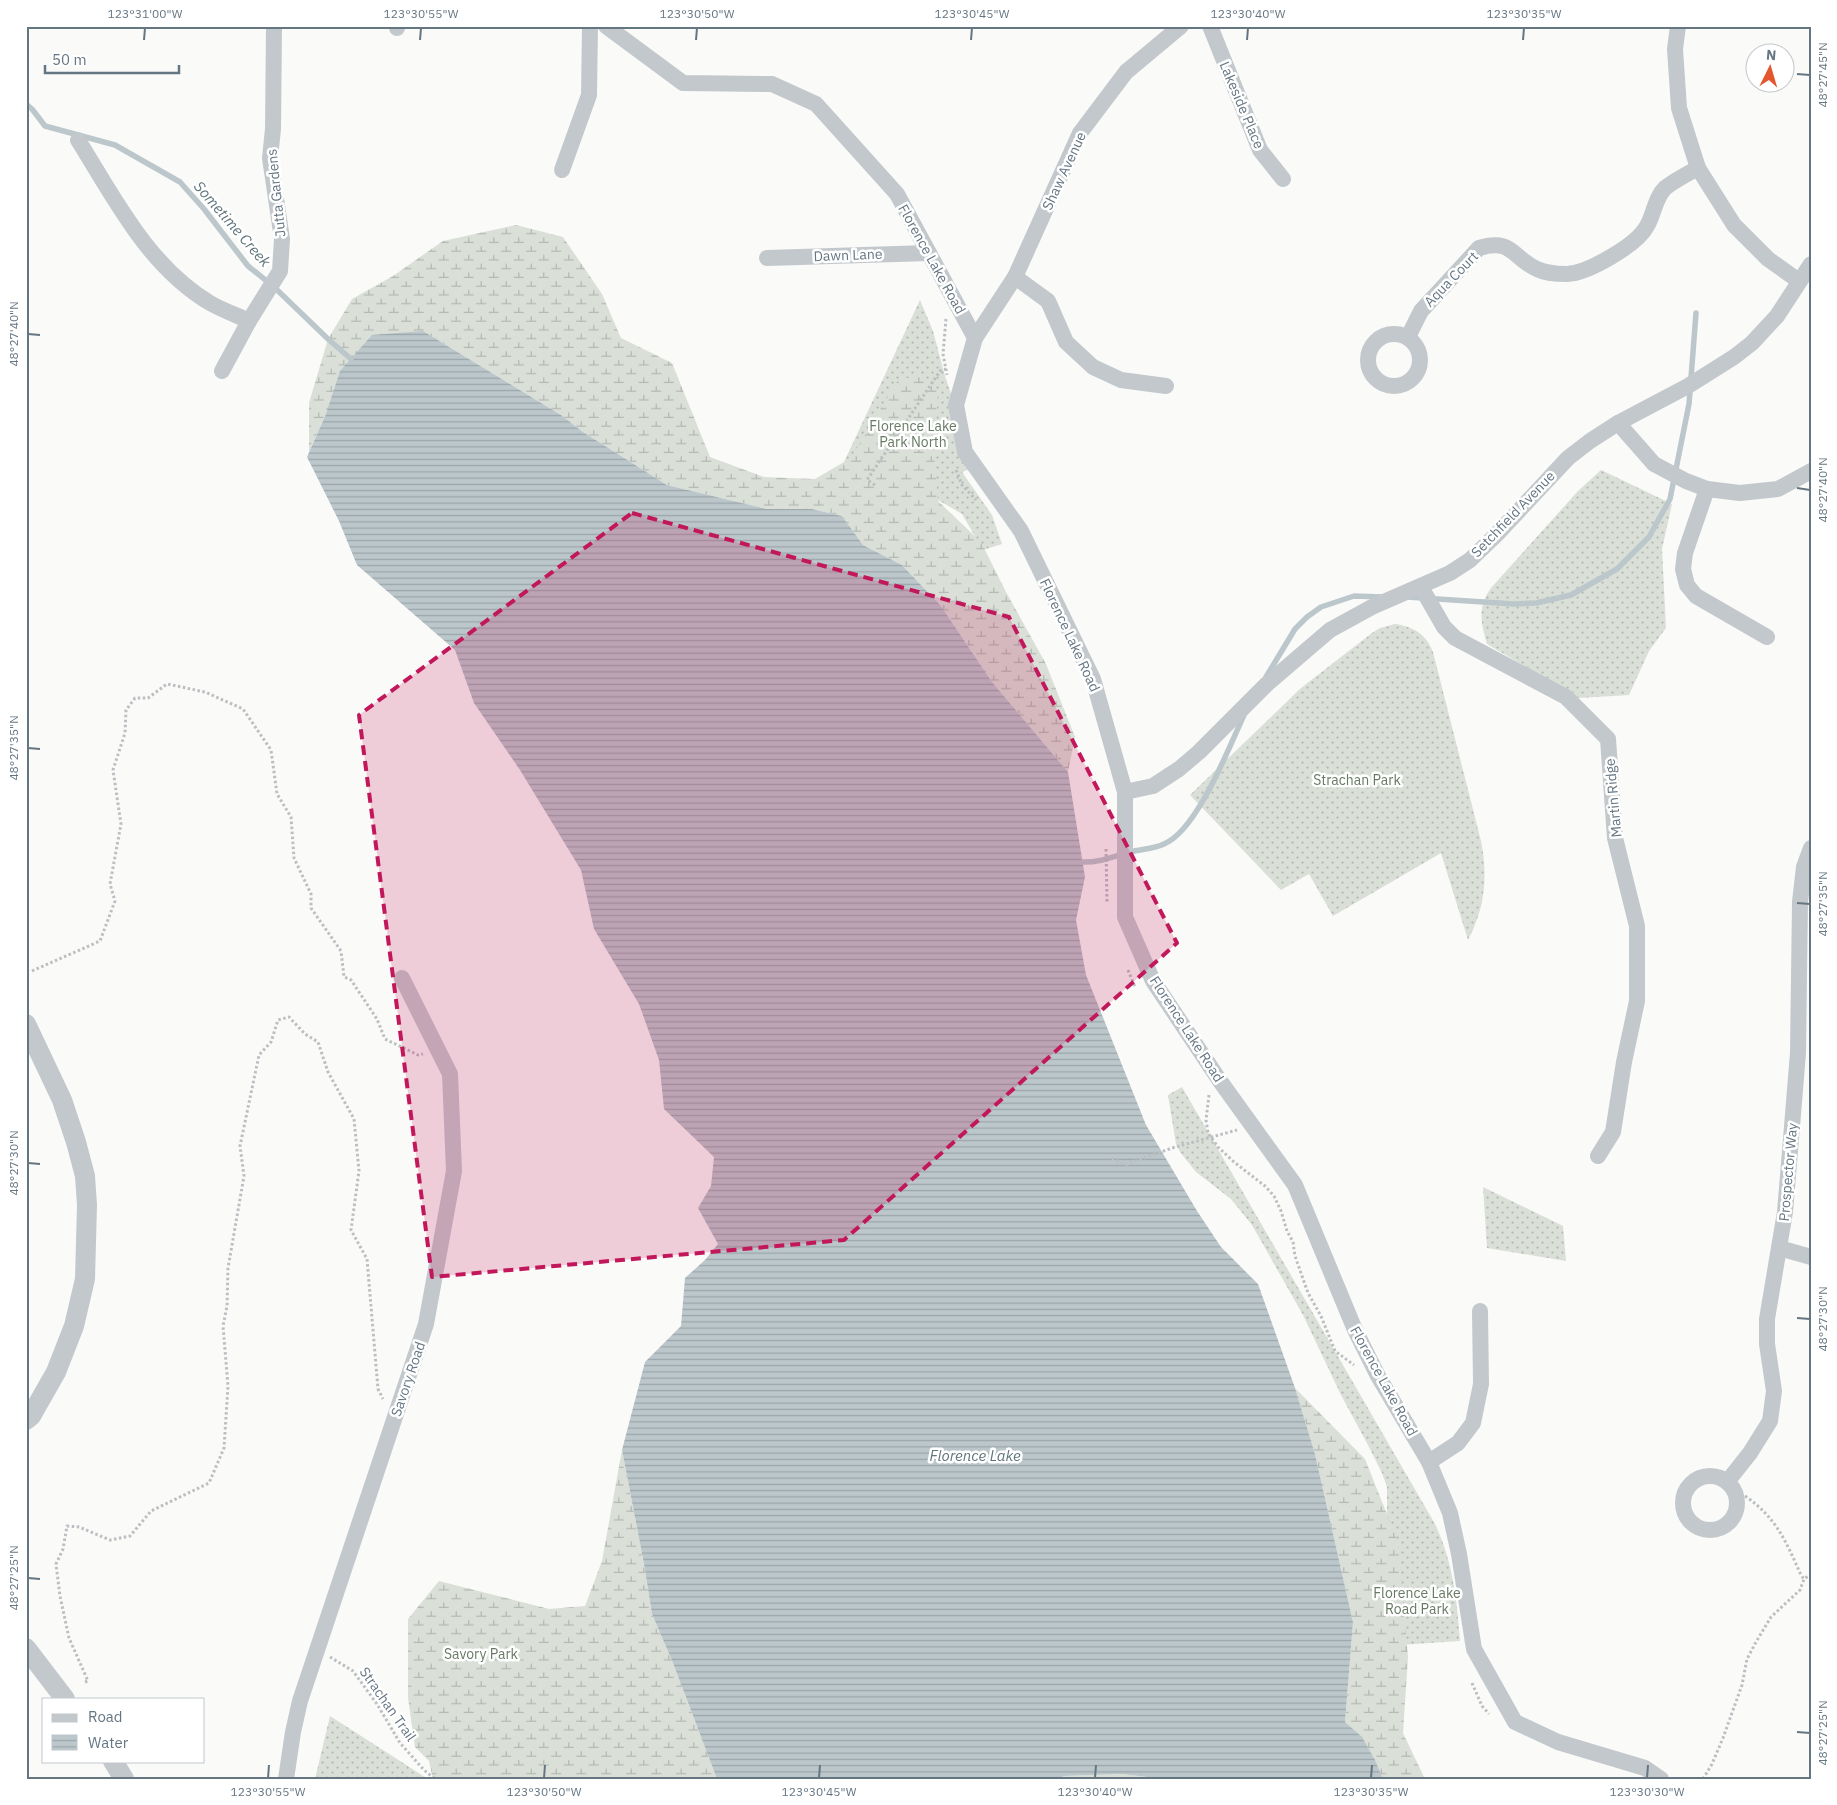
<svg xmlns="http://www.w3.org/2000/svg" width="1837" height="1805" font-family="'IBM Plex Sans',sans-serif">
  <style>
    .grass { fill: url(#grass-dots) }
    .wetland { fill: url(#wetland-marsh) }
    .water { fill: url(#water-rules) }
    .lines { fill: none; stroke-linecap: round; stroke-linejoin: round }
    .stream { stroke: #bbc7cb; stroke-width: 5.5 }
    .path { stroke: #bbbfc2; stroke-width: 3; stroke-dasharray: 2.5 2.5; stroke-linecap: butt }
    .minor { stroke: #c3c8cc; stroke-width: 16 }
    .tertiary { stroke: #c3c8cc; stroke-width: 20 }
    .marked { fill: #c2185b; fill-opacity: 0.2; stroke: #c2185b; stroke-width: 4; stroke-dasharray: 10 6; stroke-linejoin: round }
    .ticks { fill: none; stroke: #657683; stroke-width: 2 }
    .labels { text-anchor: middle; stroke-width: 5; stroke-linejoin: round; paint-order: stroke }
    .street-label { font-size: 14px; fill: #657683; stroke: #fff }
    .park-label { font-size: 14px; fill: #687a64; stroke: #fff }
    .water-label { font-size: 15px; font-style: italic; fill: #60757c; stroke: #fff }
    .neatline { fill: none; stroke: #657683; stroke-width: 2 }
    .ticks-label { font-size: 12px; text-anchor: middle; fill: #657683 }
  </style>
  <defs>
    <pattern id="grass-dots" width="8" height="8" patternUnits="userSpaceOnUse" patternTransform="scale(1.25)"><rect width="8" height="8" fill="#dadfd7"/><path d="M2 2h.1M6 6h.1" fill="none" stroke="#b4b9b4" stroke-width="1.8" stroke-linecap="round"/></pattern>
    <pattern id="wetland-marsh" width="20" height="14" patternUnits="userSpaceOnUse" patternTransform="scale(1.25)"><rect width="20" height="14" fill="#dadfd7"/><path d="M1 5h8M5 5V1M11 12h8M15 12V8" fill="none" stroke="#b4b9b4"/></pattern>
    <pattern id="water-rules" width="6" height="5" patternUnits="userSpaceOnUse" patternTransform="scale(1.25)"><rect width="6" height="5" fill="#bbc7cb"/><path d="M0 2.5h6" fill="none" stroke="#9ca6aa"/></pattern>
  </defs>
  <rect width="100%" height="100%" fill="#fafaf8"/>
  <g class="grass">
    <polygon points="920,300 933,331 945,376 976,467 962,472 992,515 1002,544 983,550 962,514 926,493 836,479"/>
    <path d="M1601,470L1672,504L1662,549L1666,628L1649,651L1629,695L1579,698L1487,644C1481,623 1477,607 1491,588L1578,491Z"/>
    <path d="M1395,624C1414,627 1426,634 1433,652L1481,841C1488,877 1485,908 1468,940L1441,853L1333,916L1309,874L1281,890L1190,795L1301,688L1372,633L1380,628Z"/>
    <path d="M1182,1087L1435,1524C1453,1562 1457,1600 1460,1641L1369,1647L1387,1510V1487L1382,1473L1368,1445L1341,1395L1303,1315L1252,1225L1231,1199L1196,1172L1180,1152L1176,1144L1168,1095Z"/>
    <polygon points="1483,1187 1563,1226 1566,1261 1487,1248"/>
    <polygon points="330,1716 428,1779 315,1779"/>
  </g>
  <g class="wetland">
    <polygon points="516,225 563,237 602,294 621,338 672,363 710,457 764,477 815,479 851,458 898,380 922,375 938,390 934,454 938,501 981,542 1006,592 1046,664 1075,737 1068,772 992,682 941,606 902,565 863,545 842,516 812,509 767,509 667,485 583,432 561,415 423,331 326,414 309,452 309,403 328,339 352,299 393,276 443,241"/>
    <path d="M1295,1388L1365,1459L1398,1542L1408,1657L1403,1733L1425,1779H1383C1372,1753 1366,1741 1345,1722L1353,1622L1315,1454Z"/>
    <polygon points="622,1450 644,1564 652,1614 673,1663 717,1779 433,1779 429,1761 415,1747 408,1698 408,1619 439,1581 549,1609 585,1606 602,1561"/>
    <polygon points="1122,1774 1163,1779 1058,1779 1064,1776"/>
  </g>
  <polygon class="water" points="423,331 561,415 583,432 667,485 767,509 812,509 842,516 863,545 902,565 941,606 992,682 1068,772 1085,877 1076,920 1086,975 1146,1125 1197,1211 1221,1247 1258,1284 1295,1388 1315,1454 1353,1622 1345,1722 1362,1737 1375,1760 1383,1779 1163,1779 1122,1774 1064,1776 1058,1779 717,1779 673,1663 652,1614 644,1564 622,1450 645,1362 681,1326 685,1278 705,1260 718,1244 698,1208 711,1186 714,1157 664,1109 659,1060 639,1004 594,929 581,870 520,770 474,703 455,650 357,565 339,521 307,457 326,414 340,371 372,335"/>
  <g class="lines">
    <g class="stream">
      <polyline points="26,104 32,109 45,126 115,145 180,182 204,209 248,266 273,286 328,339 351,359"/>
      <polyline points="1407,597 1514,604 1536,603 1571,595 1617,569 1649,537 1670,499 1689,404 1696,313"/>
      <polyline points="1266,677 1295,629 1307,617 1321,607 1354,596 1383,597"/>
      <path d="M1082,862C1099,863 1114,856 1130,852C1141,849 1154,849 1164,844C1197,831 1229,747 1244,715"/>
    </g>
    <g class="path">
      <polyline points="946,319 943,354 947,375"/>
      <polyline points="956,470 962,485 976,500"/>
      <polyline points="875,485 867,480 940,371 946,369"/>
      <polyline points="1106,849 1107,902"/>
      <polyline points="1128,970 1135,987"/>
      <polyline points="32,971 100,941 115,901 110,884 121,824 113,770 125,733 126,710 135,698 148,698 167,684 205,692 243,709 271,750 277,794 291,817 294,858 311,894 311,908 341,951 344,977 351,980 377,1019 385,1039 418,1055 423,1054"/>
      <polyline points="1209,1095 1206,1120 1208,1133 1218,1147 1234,1162 1265,1186 1274,1196 1281,1211 1287,1231 1293,1242 1295,1256 1308,1293 1321,1316 1335,1351 1354,1365"/>
      <polyline points="1112,1158 1125,1165 1172,1148 1237,1130"/>
      <path d="M1745,1496C1777,1518 1786,1542 1801,1575L1804,1579"/>
      <polyline points="330,1657 353,1671 377,1704 400,1743 424,1770 435,1779"/>
      <polyline points="85,1682 88,1681 69,1638 60,1596 56,1564 63,1549 67,1526 79,1527 110,1540 130,1536 151,1511 209,1483 224,1448 228,1386 223,1326 227,1306 228,1268 244,1176 240,1146 259,1055 271,1042 278,1020 289,1017 305,1034 318,1042 328,1072 354,1119 359,1171 351,1230 367,1259 378,1389 383,1399"/>
      <polyline points="1472,1683 1482,1706 1489,1714"/>
      <polyline points="1703,1779 1712,1764 1723,1738 1742,1685 1747,1659 1756,1642 1771,1617 1800,1590 1804,1579 1811,1574"/>
    </g>
    <g class="minor">
      <polyline points="397,26 397,28"/>
      <polyline points="606,26 683,83 772,84 816,104 897,194 975,338 956,405 965,452 1021,531 1093,679 1125,792 1125,917 1153,981 1220,1081 1295,1185 1355,1330 1378,1376 1429,1462 1450,1513 1459,1554 1474,1649 1515,1722 1558,1742 1645,1768 1661,1779"/>
      <polyline points="1210,26 1260,150 1283,179"/>
      <polyline points="1678,26 1675,49 1679,108 1698,168 1734,225 1768,259 1799,281"/>
      <path d="M78,140C115,199 148,266 210,303C222,310 236,315 249,321"/>
      <polyline points="562,170 589,95 590,26"/>
      <polyline points="767,258 929,253"/>
      <polyline points="1015,277 1048,301 1066,342 1093,367 1121,380 1166,386"/>
      <circle cx="1394" cy="360" r="26"/>
      <path d="M1408,337L1421,311L1479,248C1513,238 1512,258 1537,269C1545,273 1557,274 1567,274C1588,273 1637,245 1647,226C1654,214 1655,198 1665,188C1675,180 1687,174 1698,168"/>
      <polyline points="975,338 1015,277 1080,133 1126,72 1181,26"/>
      <polyline points="222,371 249,321 280,271 282,239 270,158 273,129 274,26"/>
      <polyline points="1618,423 1654,464 1686,481 1707,489 1740,493 1778,489 1811,471"/>
      <polyline points="1707,489 1685,553 1683,569 1687,585 1696,596 1767,637"/>
      <polyline points="1421,587 1444,627 1455,638 1566,697 1608,739 1615,838 1637,926 1637,1001 1624,1062 1613,1132 1598,1156"/>
      <polyline points="1125,792 1153,786 1179,769 1199,752 1267,684 1330,630 1372,607 1450,573 1470,560 1498,533 1568,458 1590,441 1618,423 1688,386 1734,357 1752,343 1777,316 1811,264"/>
      <polyline points="1779,1248 1811,1257"/>
      <polyline points="1429,1462 1458,1443 1473,1423 1481,1384 1480,1311"/>
      <circle cx="1710" cy="1503" r="27"/>
      <polyline points="1727,1482 1750,1453 1770,1421 1774,1391 1767,1344 1767,1319 1785,1212 1798,1053 1800,902 1804,867 1811,848"/>
      <polyline points="286,1779 293,1732 300,1701 426,1324 454,1171 450,1074 402,978"/>
    </g>
    <g class="tertiary">
      <polyline points="26,1024 62,1100 76,1142 85,1176 87,1205 85,1279 74,1326 56,1372 31,1416 26,1420"/>
      <polyline points="26,1648 65,1699"/>
      <polyline points="113,1761 124,1779"/>
    </g>
  </g>
  <path class="marked" d="M632,513L1009,617L1177,943L844,1240L432,1277L359,715Z"/>
  <path class="ticks" d="M144,40L145,28M420,40L421,28M696,40L697,28M971,40L972,28M1247,40L1248,28M1523,40L1524,28M1797,74L1810,75M28,334L40,335M1797,488L1810,490M28,748L40,749M1797,903L1810,904M28,1163L40,1164M1797,1318L1810,1319M28,1578L40,1579M1797,1732L1810,1733M268,1778L269,1765M544,1778L545,1765M819,1778L820,1765M1095,1778L1096,1765M1371,1778L1372,1765M1647,1778L1648,1765"/>
  <g class="labels">
    <g class="street-label">
      <text transform="translate(1242 105) rotate(67)" y="5">Lakeside Place</text>
      <text transform="translate(1064 171) rotate(-65)" y="5">Shaw Avenue</text>
      <text transform="translate(276 193) rotate(-96)" y="5">Jutta Gardens</text>
      <text transform="translate(848 255) rotate(-2)" y="5">Dawn Lane</text>
      <text transform="translate(932 259) rotate(61)" y="5">Florence Lake Road</text>
      <text transform="translate(1451 279) rotate(-46)" y="5">Aqua Court</text>
      <text transform="translate(1513 514) rotate(-46)" y="5">Setchfield Avenue</text>
      <text transform="translate(1070 635) rotate(65)" y="5">Florence Lake Road</text>
      <text transform="translate(1613 798) rotate(-95)" y="5">Martin Ridge</text>
      <text transform="translate(1187 1029) rotate(57)" y="5">Florence Lake Road</text>
      <text transform="translate(1788 1172) rotate(-85)" y="5">Prospector Way</text>
      <text transform="translate(408 1379) rotate(-71)" y="5">Savory Road</text>
      <text transform="translate(1384 1381) rotate(61)" y="5">Florence Lake Road</text>
      <text transform="translate(388 1704) rotate(55)" y="5">Strachan Trail</text>
    </g>
    <g class="park-label">
      <text x="913" y="431">Florence Lake<tspan x="913" dy="16">Park North</tspan></text>
      <text x="1357" y="785">Strachan Park</text>
      <text x="1417" y="1598">Florence Lake<tspan x="1417" dy="16">Road Park</tspan></text>
      <text x="481" y="1659">Savory Park</text>
    </g>
    <g class="water-label">
      <text transform="translate(232 224) rotate(49)" y="5">Sometime Creek</text>
      <text x="975" y="1461">Florence Lake</text>
    </g>
  </g>
  <rect width="1837" height="1805" fill="none" stroke="#ffffff" stroke-width="55"/>
  <rect x="42" y="1698" width="162" height="65" fill="#ffffff" stroke="#c1c8cd"/>
  <rect x="52" y="1714" width="25" height="8" fill="#c3c8cc" stroke="#c1c8cd"/>
  <text x="88" y="1722" font-size="15" fill="#657683">Road</text>
  <rect x="52" y="1735" width="25" height="15" fill="url(#water-rules)" stroke="#c1c8cd"/>
  <text x="88" y="1748" font-size="15" fill="#657683">Water</text>
  <g transform="translate(1770 68) rotate(5)"><circle r="24" fill="#ffffff" stroke="#c1c8cd"/>
  <path d="M0-4L9 19L0 12L-9 19Z" fill="#e4572e"/>
  <text y="-8" font-size="14" font-weight="bold" text-anchor="middle" fill="#657683">N</text>
  </g>
  <path d="M45 65v8h134v-8" fill="none" stroke="#657683" stroke-width="2.5"/>
  <text x="52" y="65" font-size="15" fill="#657683" stroke="#ffffff" stroke-width="4" paint-order="stroke">50 m</text>
  <rect x="28" y="28" width="1782" height="1750" class="neatline"/>
  <g class="ticks-label">
    <text x="145" y="18">123°31'00"W</text>
    <text x="421" y="18">123°30'55"W</text>
    <text x="697" y="18">123°30'50"W</text>
    <text x="972" y="18">123°30'45"W</text>
    <text x="1248" y="18">123°30'40"W</text>
    <text x="1524" y="18">123°30'35"W</text>
    <text transform="translate(1823 75) rotate(-90)" y="4">48°27'45"N</text>
    <text transform="translate(14 334) rotate(-90)" y="4">48°27'40"N</text>
    <text transform="translate(1823 490) rotate(-90)" y="4">48°27'40"N</text>
    <text transform="translate(14 748) rotate(-90)" y="4">48°27'35"N</text>
    <text transform="translate(1823 904) rotate(-90)" y="4">48°27'35"N</text>
    <text transform="translate(14 1163) rotate(-90)" y="4">48°27'30"N</text>
    <text transform="translate(1823 1319) rotate(-90)" y="4">48°27'30"N</text>
    <text transform="translate(14 1578) rotate(-90)" y="4">48°27'25"N</text>
    <text transform="translate(1823 1733) rotate(-90)" y="4">48°27'25"N</text>
    <text x="268" y="1796">123°30'55"W</text>
    <text x="544" y="1796">123°30'50"W</text>
    <text x="819" y="1796">123°30'45"W</text>
    <text x="1095" y="1796">123°30'40"W</text>
    <text x="1371" y="1796">123°30'35"W</text>
    <text x="1647" y="1796">123°30'30"W</text>
  </g>
</svg>
